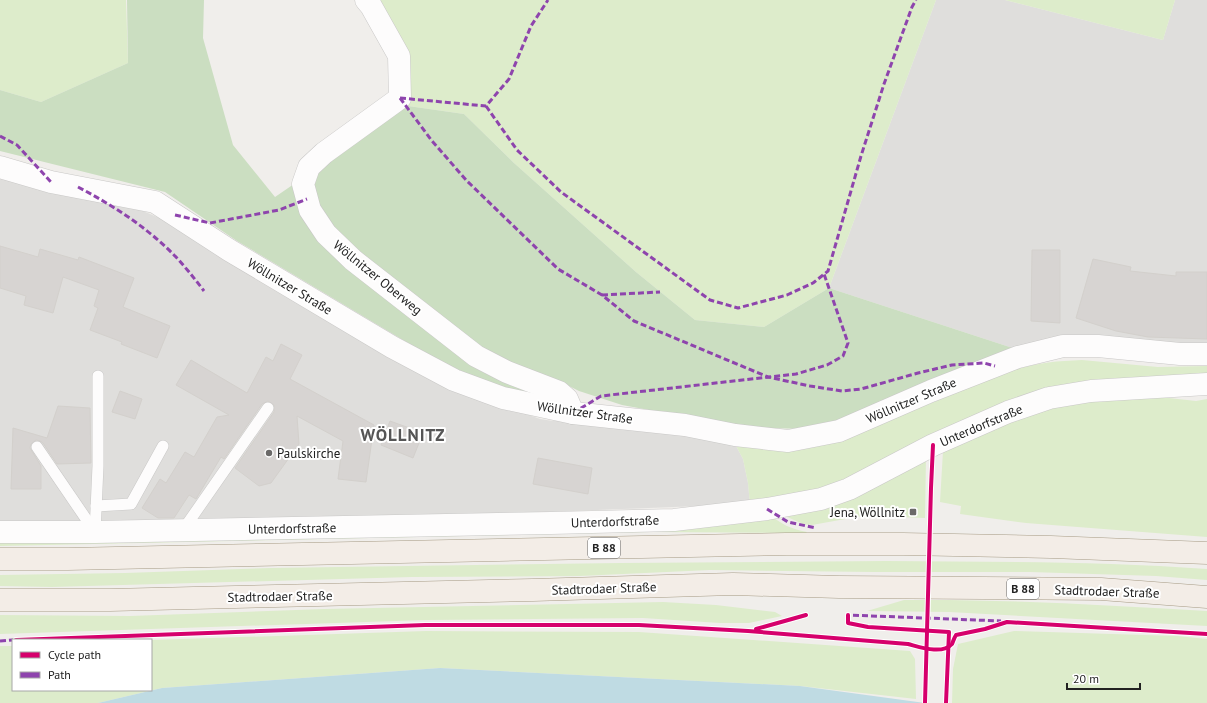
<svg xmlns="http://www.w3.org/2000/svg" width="1207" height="703" font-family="'PT Sans',sans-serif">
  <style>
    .residential { fill: #dfdedc }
    .grass { fill: #ddeccb }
    .forest { fill: #cbdec1 }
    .water { fill: #bfdbe3 }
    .building { fill: #d7d4d2; stroke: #d3d0cc }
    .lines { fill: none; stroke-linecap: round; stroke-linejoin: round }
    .lane-casing { stroke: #c9c8c7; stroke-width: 12 }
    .street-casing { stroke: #c9c8c7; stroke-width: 23 }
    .primary-casing { stroke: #a79c86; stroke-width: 23 }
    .lane { stroke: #fdfcfc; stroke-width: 11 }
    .street { stroke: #fdfcfc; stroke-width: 22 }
    .primary { stroke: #f3ede7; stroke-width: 22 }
    .quiet { stroke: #8e44ad; stroke-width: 3; stroke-dasharray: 6 3; stroke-linecap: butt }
    .cycleway-casing { stroke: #fff; stroke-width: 6 }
    .cycleway { stroke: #d6006c; stroke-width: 4 }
    .poi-dot { fill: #6a6968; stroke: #fff; stroke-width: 1.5 }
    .labels { text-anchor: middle; stroke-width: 4; stroke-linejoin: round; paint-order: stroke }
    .shield { fill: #fff; stroke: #646464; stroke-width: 1 }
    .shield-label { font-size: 12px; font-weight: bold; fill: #222 }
    .street-label { font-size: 13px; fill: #222; stroke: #fff }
    .poi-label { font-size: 13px; fill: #222; stroke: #fff; text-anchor: start }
    .district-label { font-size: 17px; font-weight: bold; letter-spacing: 1px; fill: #555; stroke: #fff }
  </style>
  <rect width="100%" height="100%" fill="#f0eeeb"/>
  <g class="residential">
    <polygon points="936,0 1005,0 1163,40 1175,0 1207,0 1207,346 1019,350 829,288"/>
    <polygon points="0,176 143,211 164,220 507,407 540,419 553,421 564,420 734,442 743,459 748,483 750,504 546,512 317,517 167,528 0,529"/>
  </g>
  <g class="grass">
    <polygon points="0,0 126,0 128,63 41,102 0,90"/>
    <polygon points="379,0 936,0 829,288 764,327 695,320 636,272 514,163 464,114 408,106 406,53"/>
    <polygon points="1005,0 1175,0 1163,40"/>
    <path d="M1082,360L1158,367L1207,366V377L1096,384L834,489L750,504L748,483L743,459L734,442L791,448L818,446L840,440L1010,371C1035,363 1056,361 1082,360Z"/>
    <polygon points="1151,396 1196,401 1207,399 1207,537 1026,523 960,514 961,506 940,502 943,451 1043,408 1097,399"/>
    <polygon points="926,457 925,518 897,517 897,513 873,514 812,525 803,524 785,516"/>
    <path d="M768,514C782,524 790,529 807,532L806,533L650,532L0,546V540Z"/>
    <path d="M886,561C993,562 1100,561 1207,569V580L1156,576L1030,572H874L710,570L580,576L412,577L52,587L0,586V575L125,573L271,568L620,563Z"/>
    <path d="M904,600C1005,599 1106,605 1207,611V626L949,612L867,611Z"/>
    <polygon points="663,602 716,605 775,612 782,616 749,623 720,623 643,618 426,620 0,634 0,615 130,616 324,609"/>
    <polygon points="426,631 639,632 910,651 915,659 916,699 800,686 440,668 162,688 98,703 0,703 0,646 13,646 13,690 151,690 151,640"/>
    <polygon points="1014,631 1177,636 1207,639 1207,703 952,703 953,669 958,644"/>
  </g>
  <polygon class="forest" points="127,0 204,0 203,38 233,145 275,197 408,106 464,114 514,163 636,272 695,320 764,327 829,288 1019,350 849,418 805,429 742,427 622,405 579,391 561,382 551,401 457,373 398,337 237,241 165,192 0,151 0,90 41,102 128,63"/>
  <polygon class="water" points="440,668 800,686 925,703 98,703 162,688"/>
  <g class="building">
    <polygon points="0,246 38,257 40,249 78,260 79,257 134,278 123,307 170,326 157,358 121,344 122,342 90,330 98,308 94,306 99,290 63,277 53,313 24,305 26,296 0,288"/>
    <polygon points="1032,250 1060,250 1060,323 1031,321"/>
    <polygon points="1093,259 1131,267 1130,271 1176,276 1176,272 1207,272 1207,339 1148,337 1116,331 1076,318"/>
    <polygon points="281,344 302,355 290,379 374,425 366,482 338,479 343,441 297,416 299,444 271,483 259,486 235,468 274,412 274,405 268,401 262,404 224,459 221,457 196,499 189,495 174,518 158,518 142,508 160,479 166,483 185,452 194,457 217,417 229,415 176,385 191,360 247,393 266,357 273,361"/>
    <polygon points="120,391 142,399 135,419 112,412"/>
    <polygon points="58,406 90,408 91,463 57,464 43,443 40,441 36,440 31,444 30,448 41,466 41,489 11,489 13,428 47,438"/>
    <polygon points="390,421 423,433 413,458 381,445"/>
    <polygon points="538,458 592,468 588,494 533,484"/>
  </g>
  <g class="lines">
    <g class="lane-casing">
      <g id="lane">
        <polyline points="37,447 95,532"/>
        <polyline points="96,506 131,504 163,446"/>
        <polyline points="183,530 268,408"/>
        <polyline points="95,532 98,466 98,376"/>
      </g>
    </g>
    <g class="street-casing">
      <g id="street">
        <polyline points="366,0 371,6 399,56 400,98 324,153 309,167 303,184 310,210 326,234 353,260 476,356 507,372 559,392 567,399 573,413"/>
        <polyline points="0,167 51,182 155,202 229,250 392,347 454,380 503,398 573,413 685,425 735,435 788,441 839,431 931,391 995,366 1018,357 1063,346 1098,346 1180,354 1207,354"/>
        <polyline points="0,532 95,532 551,523 674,520 767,509 821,499 849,489 933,445 1008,412 1049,398 1091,391 1207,384"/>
      </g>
    </g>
    <g class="primary-casing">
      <g id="primary">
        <polyline points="0,559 68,559 786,544 903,544 1051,547 1207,553"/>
        <polyline points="0,600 110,600 533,590 733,584 839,587 1101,589 1207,597"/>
      </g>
    </g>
    <use href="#lane" class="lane"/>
    <use href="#street" class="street"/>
    <use href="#primary" class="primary"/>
    <g class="quiet">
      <polyline points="400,98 432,141 467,181 558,269 602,295 634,321 768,377 810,386 842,391 861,389 918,373 952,365 984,363 995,366"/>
      <polyline points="400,98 486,106 509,79 531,26 548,0"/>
      <polyline points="486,106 517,150 561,192 710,300 738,308 787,295 813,283 828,271 861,156 884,84 912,7 916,0"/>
      <polyline points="0,136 17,145 51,182"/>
      <path d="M78,187C114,206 148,228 176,257C186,268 195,279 204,291"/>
      <polyline points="175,215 210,223 279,210 307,199"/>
      <polyline points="602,295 660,292"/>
      <polyline points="573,413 601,396 796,374 827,365 843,356 848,343 824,274"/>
      <polyline points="767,509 788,522 816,528"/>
      <polyline points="848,619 848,615 1001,621"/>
      <polyline points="0,641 13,640"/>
    </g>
    <g class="cycleway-casing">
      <g id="cycleway">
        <polyline points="848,615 848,623 868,627 949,632 946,703"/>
        <polyline points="756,629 806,615"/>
        <path d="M16,640L425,625H639L748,631L908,644C920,647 942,655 952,644C953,642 954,638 956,635L985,629L1007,622L1207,634"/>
        <polyline points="925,703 931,488 933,445"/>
      </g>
    </g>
    <use href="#cycleway" class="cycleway"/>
  </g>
  <g class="poi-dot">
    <circle cx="269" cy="453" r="4"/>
    <rect x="909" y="508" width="8" height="8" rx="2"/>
  </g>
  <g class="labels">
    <g class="shield">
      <rect x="588" y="538" width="32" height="20" rx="3"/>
      <rect x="1007" y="579" width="32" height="20" rx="3"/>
    </g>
    <g class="shield-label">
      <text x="604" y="552">B 88</text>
      <text x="1023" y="593">B 88</text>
    </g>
    <g class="street-label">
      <text transform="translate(378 277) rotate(39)" y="5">Wöllnitzer Oberweg</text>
      <text transform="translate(290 286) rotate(31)" y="5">Wöllnitzer Straße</text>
      <text transform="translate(911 400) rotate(-23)" y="5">Wöllnitzer Straße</text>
      <text transform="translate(585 412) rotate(8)" y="5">Wöllnitzer Straße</text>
      <text transform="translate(981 425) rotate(-23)" y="5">Unterdorfstraße</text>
      <text transform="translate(615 521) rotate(-2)" y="5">Unterdorfstraße</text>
      <text transform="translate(292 528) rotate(-1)" y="5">Unterdorfstraße</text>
      <text transform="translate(604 588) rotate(-2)" y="5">Stadtrodaer Straße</text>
      <text transform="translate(1107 591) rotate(2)" y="5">Stadtrodaer Straße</text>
      <text transform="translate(280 596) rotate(-1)" y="5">Stadtrodaer Straße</text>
    </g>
    <g class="poi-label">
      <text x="277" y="458">Paulskirche</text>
      <text x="905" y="517" text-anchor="end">Jena, Wöllnitz</text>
    </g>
    <g class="district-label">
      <text x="403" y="441">WÖLLNITZ</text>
    </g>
  </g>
  <rect x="12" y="639" width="140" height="52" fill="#ffffff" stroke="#a7a7a7"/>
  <rect x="20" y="652" width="20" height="6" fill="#d6006c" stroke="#a7a7a7"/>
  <text x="48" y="659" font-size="12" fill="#222222">Cycle path</text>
  <rect x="20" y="672" width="20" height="6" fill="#8e44ad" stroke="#a7a7a7"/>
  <text x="48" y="679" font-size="12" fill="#222222">Path</text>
  <path d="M1067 683v6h73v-6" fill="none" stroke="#222222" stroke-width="2"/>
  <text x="1073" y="683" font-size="12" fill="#222222" stroke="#ffffff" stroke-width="3" paint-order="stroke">20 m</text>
</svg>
